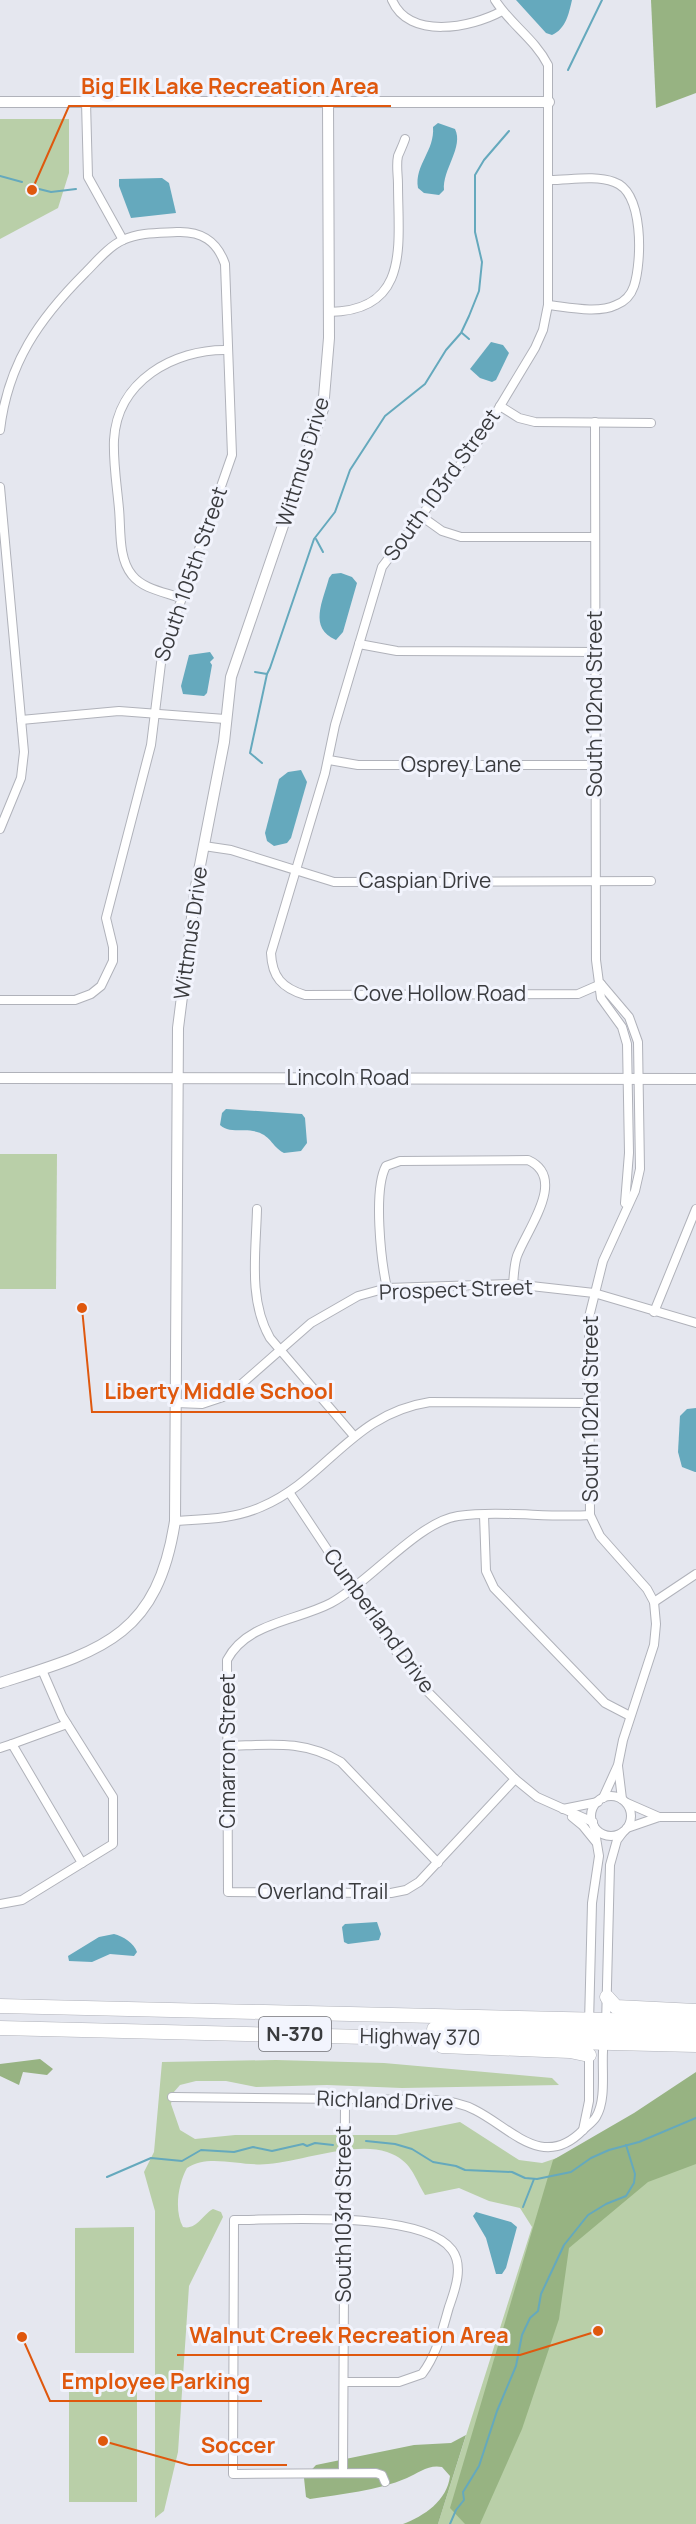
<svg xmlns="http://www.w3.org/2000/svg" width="696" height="2524" font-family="Manrope,sans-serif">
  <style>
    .green { fill: #b9cfa8 }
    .forest { fill: #97b382 }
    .water { fill: #65a9bd }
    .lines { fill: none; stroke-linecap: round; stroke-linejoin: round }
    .stream { stroke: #65a9bd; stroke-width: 2 }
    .minor-casing { stroke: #b0b2ba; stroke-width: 10 }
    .tertiary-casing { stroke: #b0b2ba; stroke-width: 12 }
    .trunk-casing { stroke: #b0b2ba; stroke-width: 15 }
    .minor { stroke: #fff; stroke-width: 8 }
    .tertiary { stroke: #fff; stroke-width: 10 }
    .trunk { stroke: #fff; stroke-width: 14 }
    .labels { text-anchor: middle; stroke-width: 6; stroke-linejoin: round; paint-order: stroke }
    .shield { fill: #f2f4fd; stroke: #717277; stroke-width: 1.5 }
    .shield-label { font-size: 20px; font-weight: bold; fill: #3a3b3e }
    .street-label { font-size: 21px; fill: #3a3b3e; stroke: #f2f4fd }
    .leader { fill: none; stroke: #df580e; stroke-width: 2 }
    .callout-dot { fill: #df580e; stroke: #f2f4fd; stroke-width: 2 }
    .callout-label { font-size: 22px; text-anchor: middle; font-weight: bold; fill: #df580e; stroke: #f2f4fd; stroke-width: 6; stroke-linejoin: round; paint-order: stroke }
  </style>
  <rect width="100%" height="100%" fill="#e5e7ef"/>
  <g class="green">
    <polygon points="0,119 69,119 69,173 58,208 0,239"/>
    <polygon points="0,1154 57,1154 56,1289 0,1289"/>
    <path d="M276,2060L384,2063L552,2078L559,2085L402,2088L327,2085L256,2087L226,2081H196L180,2085L173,2093L171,2104L180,2130L195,2139L235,2135H396L460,2122L519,2160L542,2163L696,2111V2524H438L532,2227L520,2208L489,2201L459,2188L425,2195C413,2175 412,2161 387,2152C355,2141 302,2161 268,2164C243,2167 208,2153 187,2168C178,2184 174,2211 183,2227C197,2230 202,2215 213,2209L221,2212L223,2217L189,2286L178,2452L164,2511L155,2518V2211L144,2172L154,2152L162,2062Z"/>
    <polygon points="134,2227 134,2353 75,2353 75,2228"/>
    <rect x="69" y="2380" width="68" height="122"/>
  </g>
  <g class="forest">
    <polygon points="651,0 696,0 696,93 656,108"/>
    <polygon points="40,2059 53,2069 47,2075 23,2072 19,2085 0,2076 0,2064"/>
    <polygon points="696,2072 696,2164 648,2182 569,2248 559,2319 522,2429 480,2524 465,2524 450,2508 553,2160 634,2113"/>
    <path d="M466,2435L438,2524H403C424,2516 447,2501 450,2476L442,2467C429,2464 418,2473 407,2478C377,2491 341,2494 310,2499L306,2497L304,2478L316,2465L414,2445L451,2443Z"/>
  </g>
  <g class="water">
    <path d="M516,0H572C569,13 566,29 552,35L546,33Z"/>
    <path d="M438,123L455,129C464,147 442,170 444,190L439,195L424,193L418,188C414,165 435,151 433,127Z"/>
    <polygon points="162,178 169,183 176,213 131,218 119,186 119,179"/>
    <polygon points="491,342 503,345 509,353 496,380 492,382 480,378 470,369"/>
    <path d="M341,573L352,577L357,583L343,632L336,640C308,628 323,601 329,578L332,574Z"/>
    <polygon points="210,652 214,658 210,662 212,665 207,693 204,696 183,694 181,686 189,655"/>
    <polygon points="301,770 307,782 291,838 287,843 274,846 267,841 265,833 279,779 288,772"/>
    <path d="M226,1109L302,1114L305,1118L307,1143L301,1151L284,1153C271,1146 271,1134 253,1131C242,1129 228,1133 220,1125L222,1113Z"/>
    <polygon points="696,1408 696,1472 695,1472 682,1467 678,1452 680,1416 687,1409"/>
    <polygon points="377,1922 381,1934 379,1940 348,1944 344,1942 342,1927 345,1924"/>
    <path d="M114,1934C123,1936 134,1943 137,1952L134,1956L110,1954L92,1962L69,1961L68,1956L99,1937Z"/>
    <polygon points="476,2212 511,2222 517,2227 506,2268 502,2274 496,2274 486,2238 473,2216"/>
  </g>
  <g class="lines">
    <g class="stream">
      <polyline points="568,70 602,0"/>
      <polyline points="0,176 22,182"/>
      <polyline points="35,188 51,192 76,189"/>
      <polyline points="462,333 469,339"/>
      <polyline points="316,539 323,552"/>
      <polyline points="255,672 267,674 270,668 314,539 335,512 350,470 385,416 425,384 446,350 461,333 469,316 479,291 482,262 475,232 475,175 484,160 509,131"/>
      <polyline points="262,763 250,753 267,674"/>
      <polyline points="366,2141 395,2144 412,2149 433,2162 456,2166 465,2170 512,2172 525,2178 537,2179 571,2172 591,2158 609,2150 639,2142 696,2118"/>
      <polyline points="107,2177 151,2158 182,2161 201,2150 234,2152 253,2147 272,2151 303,2144 307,2146 315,2143 333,2145"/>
      <polyline points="523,2207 534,2179"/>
      <polyline points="450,2524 456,2510 464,2500 463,2492 479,2466 497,2411 516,2366 522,2335 530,2318 538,2311 541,2294 564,2245 588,2215 606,2204 626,2196 634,2183 635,2174 626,2145"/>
    </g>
    <g class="minor-casing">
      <g id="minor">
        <path d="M392,0C409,40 471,28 502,11"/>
        <path d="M495,0C510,24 535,39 548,65V305L543,330L535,348L482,436L382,567L335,725L325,773L271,953C272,977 282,988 305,995L578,994L601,984"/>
        <polyline points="86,102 88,177 123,240"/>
        <path d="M548,305C567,307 598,314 616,305C624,302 631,295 634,286C642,261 644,192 614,182C595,175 570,180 550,180"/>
        <path d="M329,312C411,311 398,244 398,184C398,175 396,165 398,156C400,151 403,145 405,139"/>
        <polyline points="500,406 519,418 535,422 651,423"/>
        <polyline points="595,422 596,960 601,998 622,1027 627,1044 629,1153 625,1203"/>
        <path d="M0,430C8,363 39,319 85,273C96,262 109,246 123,240C140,232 159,233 177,232C202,231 217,241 225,264L232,455L162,655L151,745L106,918L113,947V961L101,986L91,994L75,1000H0"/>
        <polyline points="0,487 24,752 21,778 0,829"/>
        <polyline points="421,516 442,531 461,537 594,537"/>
        <path d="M181,598C164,592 143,589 132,575C118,558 121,529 119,509C117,486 113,463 114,440C117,381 174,349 227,350"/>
        <polyline points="359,644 397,651 595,652"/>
        <polyline points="21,720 119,711 225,719"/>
        <polyline points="329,760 358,765 595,765"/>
        <polyline points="204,846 231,850 334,882 651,881"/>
        <polyline points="601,984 629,1017 638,1042 640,1169 635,1191 603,1261 589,1317 590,1515 600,1536 647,1589 654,1602 656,1624 654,1645 623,1740 618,1765 603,1798"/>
        <path d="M257,1209C256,1252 248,1300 270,1338L354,1436"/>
        <path d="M387,1288C381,1261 373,1190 386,1166L400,1161L528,1160C568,1178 527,1229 517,1256C514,1265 514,1275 513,1284"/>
        <polyline points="654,1312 696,1209"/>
        <polyline points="176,1403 202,1404 229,1395 311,1323 358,1296 387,1288 513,1284 594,1293 696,1323"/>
        <polyline points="289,1492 388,1641 427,1691 515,1779 537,1797 593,1822"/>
        <polyline points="484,1515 486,1571 494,1588 605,1703 630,1716"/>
        <path d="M175,1521C205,1519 234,1519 261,1507C327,1479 351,1414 430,1402L589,1403"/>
        <polyline points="654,1602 696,1574"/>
        <polyline points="42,1670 62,1716 113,1797 113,1844 82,1863"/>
        <polyline points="12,1744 67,1724"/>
        <path d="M227,1746C269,1745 303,1739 341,1762L438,1863"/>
        <polyline points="0,1748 12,1744 82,1863 22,1900 0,1904"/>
        <polyline points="618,1766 622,1799"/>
        <path d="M515,1779L419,1882L406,1890L391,1893L228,1892L227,1660C247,1622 297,1621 331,1603C370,1582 418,1522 458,1516C502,1510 547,1518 590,1515"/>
        <circle cx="611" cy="1816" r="20"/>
        <polyline points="627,1803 659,1817"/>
        <polyline points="563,1809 598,1802"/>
        <polyline points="572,1817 583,1826 596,1842"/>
        <polyline points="627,1828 659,1817 696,1817"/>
        <polyline points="589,2023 592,1903 599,1856 594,1826"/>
        <polyline points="606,2025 610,1865 617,1840 623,1832"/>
        <path d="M172,2097L435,2100C450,2101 462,2103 475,2110C511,2128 543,2171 583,2130C587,2126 593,2122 596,2117C608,2097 600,2063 604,2040"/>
        <polyline points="583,2130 589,2101 589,2050"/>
        <path d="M344,2382H399L422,2374C437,2354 442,2331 449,2307C455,2290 464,2266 452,2250C423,2210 281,2220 234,2220L233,2474L376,2473L382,2475L385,2482"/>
        <polyline points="343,2473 345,2099"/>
      </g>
    </g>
    <g class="tertiary-casing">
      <g id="tertiary">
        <polyline points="0,102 549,102"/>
        <polyline points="0,1078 696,1079"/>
        <path d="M0,1683C100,1651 157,1638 175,1521L178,1028L196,886L224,742L231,677L323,409L329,338L328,102"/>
      </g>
    </g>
    <g class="trunk-casing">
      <g id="trunk">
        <polyline points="607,1997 616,2007 696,2011"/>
        <polyline points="0,2006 696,2022"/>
        <polyline points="0,2028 696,2045"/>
        <polyline points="434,2029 605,2029"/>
        <polyline points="597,2034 613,2030 696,2034"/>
        <polyline points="442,2046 570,2051 589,2055"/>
      </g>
    </g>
    <use href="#minor" class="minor"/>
    <use href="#tertiary" class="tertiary"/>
    <use href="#trunk" class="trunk"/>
  </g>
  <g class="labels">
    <rect class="shield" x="259" y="2017" width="72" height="34" rx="4.5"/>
    <g class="shield-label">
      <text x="295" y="2041">N-370</text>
    </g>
    <g class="street-label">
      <text transform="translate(303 462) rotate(-73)" y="7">Wittmus Drive</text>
      <text transform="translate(442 485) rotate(-54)" y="7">South 103rd Street</text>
      <text transform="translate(191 574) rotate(-71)" y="7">South 105th Street</text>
      <text transform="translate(595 704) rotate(-90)" y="7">South 102nd Street</text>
      <text x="461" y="772">Osprey Lane</text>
      <text x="425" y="888">Caspian Drive</text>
      <text transform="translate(191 933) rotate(-82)" y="7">Wittmus Drive</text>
      <text x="440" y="1001">Cove Hollow Road</text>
      <text x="348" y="1085">Lincoln Road</text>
      <text transform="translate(456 1290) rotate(-2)" y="7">Prospect Street</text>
      <text transform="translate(591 1409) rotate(-90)" y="7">South 102nd Street</text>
      <text transform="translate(379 1621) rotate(54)" y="7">Cumberland Drive</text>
      <text transform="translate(228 1751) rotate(-90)" y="7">Cimarron Street</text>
      <text x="323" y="1899">Overland Trail</text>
      <text transform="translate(420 2037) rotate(1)" y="7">Highway 370</text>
      <text transform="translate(385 2101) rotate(2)" y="7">Richland Drive</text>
      <text transform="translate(344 2214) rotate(-90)" y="7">South103rd Street</text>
    </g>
  </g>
  <path class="leader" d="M32 190L69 106H391M82 1308L92 1412H346M598 2331L520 2355H177M22 2337L50 2401H262M103 2441L189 2465H287"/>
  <g class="callout-dot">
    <circle cx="32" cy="190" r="6"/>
    <circle cx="82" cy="1308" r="6"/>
    <circle cx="598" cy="2331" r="6"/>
    <circle cx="22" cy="2337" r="6"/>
    <circle cx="103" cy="2441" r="6"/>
  </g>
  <g class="callout-label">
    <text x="230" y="94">Big Elk Lake Recreation Area</text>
    <text x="219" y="1399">Liberty Middle School</text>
    <text x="349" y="2343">Walnut Creek Recreation Area</text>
    <text x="156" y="2389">Employee Parking</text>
    <text x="238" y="2453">Soccer</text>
  </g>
</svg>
